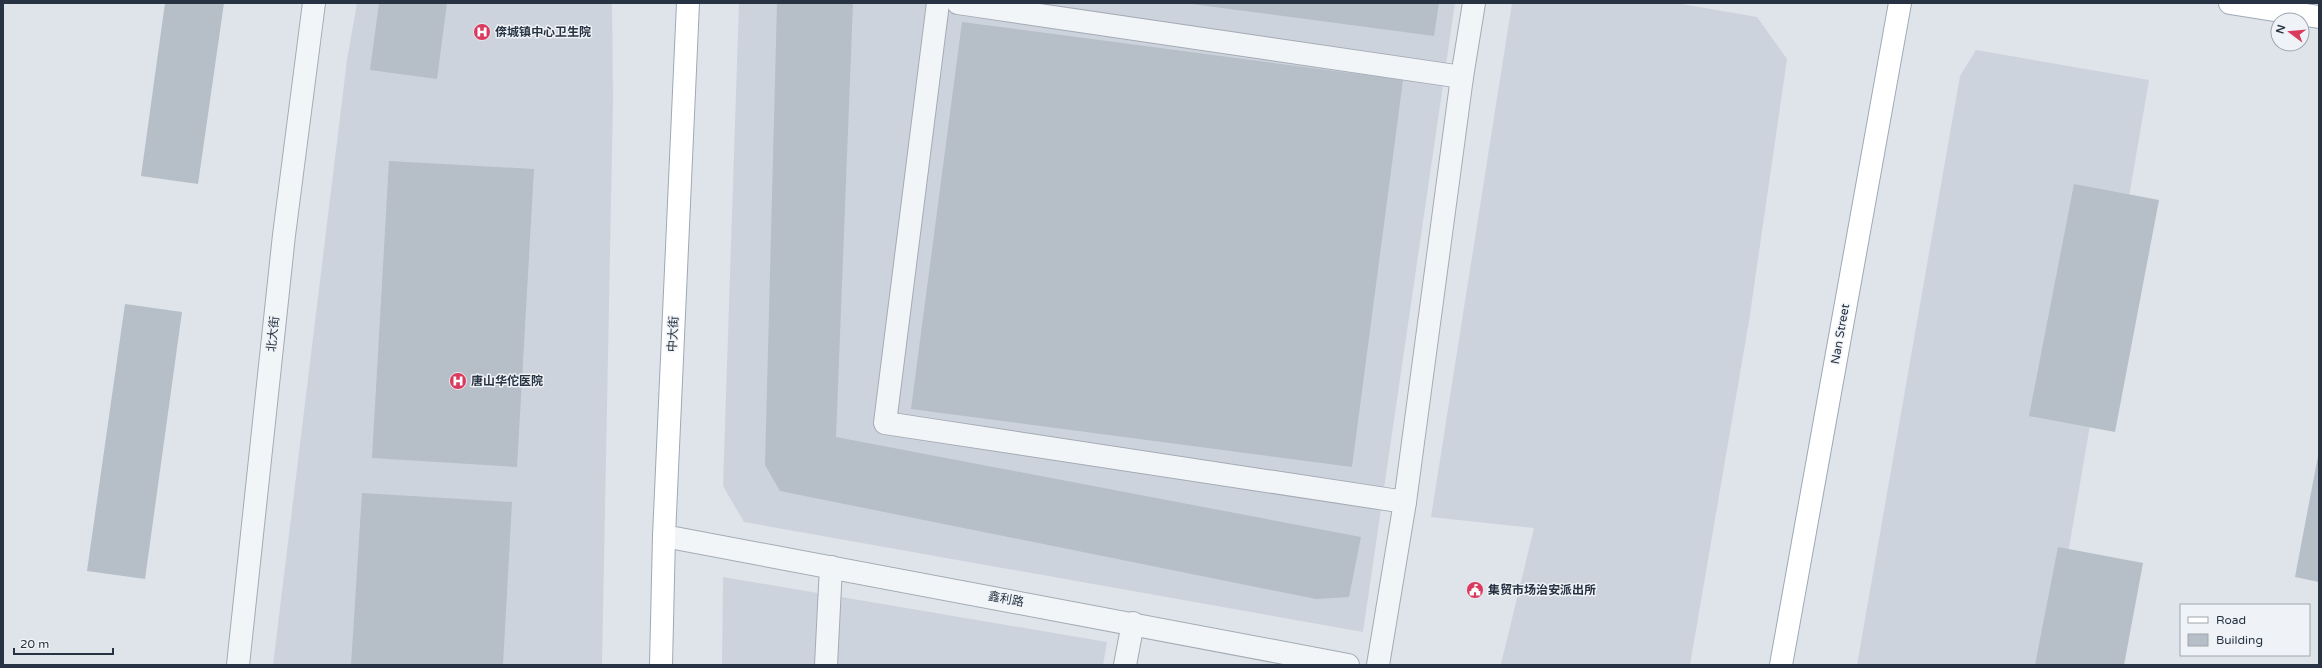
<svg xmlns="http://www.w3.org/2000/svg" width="2322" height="668" font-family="'Varela Round','Noto Sans SC',sans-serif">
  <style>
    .built { fill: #cdd3dc }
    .building { fill: #b6bec7 }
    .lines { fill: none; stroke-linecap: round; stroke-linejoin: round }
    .minor-casing { stroke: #a4abb4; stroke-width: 24 }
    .major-casing { stroke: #9ea9b6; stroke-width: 24 }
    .minor { stroke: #f2f5f8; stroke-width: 22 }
    .major { stroke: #fff; stroke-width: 22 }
    .labels { text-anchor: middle; stroke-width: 3; stroke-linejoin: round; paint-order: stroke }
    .poi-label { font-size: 12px; font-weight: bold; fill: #273342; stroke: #eff3f7; text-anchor: start }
    .street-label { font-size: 12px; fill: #273342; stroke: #eff3f7 }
  </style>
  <rect width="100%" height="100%" fill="#dfe4ea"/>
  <g class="built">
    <polygon points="357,3 612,3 613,98 602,665 273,665 347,60"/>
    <polygon points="739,3 1455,3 1363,632 744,522 723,486"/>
    <polygon points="1512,3 1676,3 1757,17 1787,59 1749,321 1690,665 1501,664 1534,528 1431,517"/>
    <polygon points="1976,50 2149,80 2049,665 1857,665 1960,76"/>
    <polygon points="723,577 1107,642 1103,665 722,665"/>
  </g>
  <g class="building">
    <polygon points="165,3 224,3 198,184 141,176"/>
    <polygon points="379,3 447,3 437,79 370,70"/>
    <polygon points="777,3 853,3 836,437 1361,537 1349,597 1316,599 780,491 765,465"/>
    <polygon points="1184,3 1439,3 1434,36"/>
    <polygon points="962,22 1403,80 1352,467 911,409"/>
    <polygon points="389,161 534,169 517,467 372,458"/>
    <polygon points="2074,184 2159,200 2115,432 2029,416"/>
    <polygon points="125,304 182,312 145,579 87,571"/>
    <polygon points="2318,456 2319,456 2319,582 2295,577"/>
    <polygon points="362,493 512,502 503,665 351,665"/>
    <polygon points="2058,547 2143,563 2124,665 2035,665"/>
  </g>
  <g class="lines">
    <g class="minor-casing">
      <g id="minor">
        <polyline points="938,3 885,423 1405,502"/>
        <polyline points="958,3 1462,77"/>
        <polyline points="664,536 1348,665"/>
        <polyline points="238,665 284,235 314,3"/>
        <polyline points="826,665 831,567"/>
        <polyline points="1125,665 1133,623"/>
        <polyline points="1378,665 1405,502 1462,77 1474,3"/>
      </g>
    </g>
    <g class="major-casing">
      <g id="major">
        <polyline points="2230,3 2319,17"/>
        <polyline points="661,665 664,536 688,3"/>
        <polyline points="1781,665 1900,3"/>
      </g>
    </g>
    <use href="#minor" class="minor"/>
    <use href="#major" class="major"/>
  </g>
  <defs>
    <g id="hospital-disc" transform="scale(0.9)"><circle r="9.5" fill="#d83b5d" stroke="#eff3f7"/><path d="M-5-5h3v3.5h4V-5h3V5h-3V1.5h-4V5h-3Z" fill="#fff"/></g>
    <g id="civic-disc" transform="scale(0.9)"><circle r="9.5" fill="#d83b5d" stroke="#eff3f7"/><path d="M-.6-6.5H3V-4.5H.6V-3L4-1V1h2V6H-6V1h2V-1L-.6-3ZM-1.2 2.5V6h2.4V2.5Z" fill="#fff"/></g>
  </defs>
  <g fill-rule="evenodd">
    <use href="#hospital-disc" x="482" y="32"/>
    <use href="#hospital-disc" x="458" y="381"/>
    <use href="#civic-disc" x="1475" y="590"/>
  </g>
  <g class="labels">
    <g class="poi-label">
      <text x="495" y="36">倴城镇中心卫生院</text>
      <text x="471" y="385">唐山华佗医院</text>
      <text x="1488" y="594">集贸市场治安派出所</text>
    </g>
    <g class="street-label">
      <text transform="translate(273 334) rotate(-84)" y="4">北大街</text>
      <text transform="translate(673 334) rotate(-87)" y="4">中大街</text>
      <text transform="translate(1840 334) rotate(-80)" y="4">Nan Street</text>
      <text transform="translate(1006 599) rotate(11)" y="4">鑫利路</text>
    </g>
  </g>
  <rect width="2322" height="668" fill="none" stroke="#273342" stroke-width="8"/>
  <rect x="2180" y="604" width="130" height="52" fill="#eff3f7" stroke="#9fa6af"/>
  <rect x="2188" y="617" width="20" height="6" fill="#ffffff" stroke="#9fa6af"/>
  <text x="2216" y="624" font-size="12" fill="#273342">Road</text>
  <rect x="2188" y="634" width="20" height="12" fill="#b6bec7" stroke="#9fa6af"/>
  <text x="2216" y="644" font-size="12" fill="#273342">Building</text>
  <g transform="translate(2290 32) rotate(286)"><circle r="19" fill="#eff3f7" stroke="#9fa6af"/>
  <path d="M0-3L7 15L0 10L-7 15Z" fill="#d83b5d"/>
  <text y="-6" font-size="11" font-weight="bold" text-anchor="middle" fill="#273342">N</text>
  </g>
  <path d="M14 648v6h99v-6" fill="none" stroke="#273342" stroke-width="2"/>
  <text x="20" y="648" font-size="12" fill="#273342" stroke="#eff3f7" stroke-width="3" paint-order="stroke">20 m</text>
</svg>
